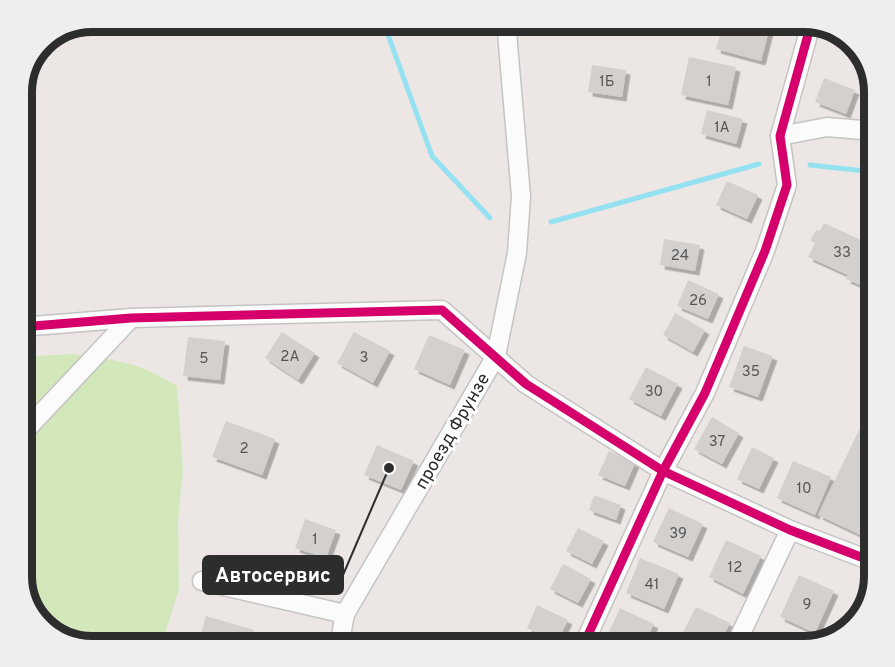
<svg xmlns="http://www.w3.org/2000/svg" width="895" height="667" font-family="Overpass,sans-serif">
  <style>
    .green { fill: #d2e8bb }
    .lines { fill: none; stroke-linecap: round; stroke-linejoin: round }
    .stream { stroke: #94e1f1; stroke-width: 5 }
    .building { fill: #d3d0cd; filter: url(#shadow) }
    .minor-casing { stroke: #c5c4c4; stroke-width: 21 }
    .minor { stroke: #fcfbfb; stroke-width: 18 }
    .cycleway-casing { stroke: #fff; stroke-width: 13 }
    .cycleway { stroke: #d6006c; stroke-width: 9 }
    .labels { text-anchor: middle; stroke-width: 6; stroke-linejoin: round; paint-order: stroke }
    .number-label { font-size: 15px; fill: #575656 }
    .street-label { font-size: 18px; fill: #2d2d2d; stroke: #fff }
    .rim { fill: none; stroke: #2d2d2d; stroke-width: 8 }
    .leader { fill: none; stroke: #2d2d2d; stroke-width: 2 }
    .callout-dot { fill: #2d2d2d; stroke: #fff; stroke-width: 2 }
    .callout { fill: #2d2d2d; stroke: #2d2d2d; stroke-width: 2 }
    .callout-label { font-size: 20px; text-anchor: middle; font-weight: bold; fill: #fff }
  </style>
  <defs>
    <filter id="shadow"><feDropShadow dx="4.5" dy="4.5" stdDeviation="0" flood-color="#0004"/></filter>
  </defs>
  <rect width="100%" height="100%" fill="#ece7e4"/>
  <path class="green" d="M71,354C117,360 136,361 177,386L183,470L178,519L179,589L161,646H92L48,631L21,579V357Z"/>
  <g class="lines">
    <g class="stream">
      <polyline points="383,21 432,156 490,218"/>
      <polyline points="810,165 874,172"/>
      <polyline points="551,222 759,164"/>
    </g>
  </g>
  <g class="building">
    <polygon points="724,21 769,30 761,61 716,49"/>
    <polygon points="689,57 736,67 728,105 681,95"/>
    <polygon points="592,65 626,70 622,97 588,92"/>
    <polygon points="824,78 855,90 846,114 815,102"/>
    <polygon points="707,110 743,119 736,144 701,134"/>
    <polygon points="727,181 758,195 747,219 716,205"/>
    <polygon points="824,223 874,246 874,288 865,287 846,279 848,275 808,257 815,243 810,241 816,230 820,231"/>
    <polygon points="664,239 700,245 695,271 660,265"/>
    <polygon points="688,280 719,294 708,319 677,306"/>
    <polygon points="675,313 705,330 693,352 663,335"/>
    <polygon points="282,332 315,353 298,380 265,358"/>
    <polygon points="354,332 390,351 373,383 337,363"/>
    <polygon points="429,335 465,350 450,385 414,369"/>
    <polygon points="188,337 225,341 220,380 183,376"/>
    <polygon points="744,346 773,356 758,397 729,387"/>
    <polygon points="646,367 678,384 661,416 629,399"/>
    <polygon points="874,399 874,455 870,463 874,465 874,528 869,539 818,515"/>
    <polygon points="712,417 739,433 722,464 694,449"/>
    <polygon points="226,421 275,439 262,475 212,457"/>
    <polygon points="377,445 414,461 401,490 364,475"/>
    <polygon points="752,447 774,458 759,489 737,479"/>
    <polygon points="609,451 635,463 625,486 598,475"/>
    <polygon points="793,461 831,477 815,515 777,498"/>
    <polygon points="594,495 621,505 616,520 589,510"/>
    <polygon points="669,508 703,524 688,557 653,542"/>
    <polygon points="305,519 336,530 326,558 295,548"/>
    <polygon points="578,528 604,541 592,564 566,551"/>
    <polygon points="726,540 761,556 743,594 709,577"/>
    <polygon points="640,558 679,574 664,609 626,593"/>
    <polygon points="563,564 591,579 578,603 550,589"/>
    <polygon points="799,575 834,591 815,633 780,617"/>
    <polygon points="537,605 568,620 557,642 527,628"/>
    <polygon points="696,607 730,623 718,646 692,646 679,640"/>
    <polygon points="620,608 654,624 643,646 622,646 606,638"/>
    <polygon points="206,616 254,630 249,646 220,646 199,640"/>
  </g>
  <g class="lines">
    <g class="minor-casing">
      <g id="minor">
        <polyline points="780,136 827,127 874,131"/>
        <polyline points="21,327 131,318 442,310 526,384 663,471 790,530 874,562"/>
        <polyline points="21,435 131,318"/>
        <polyline points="202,581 345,614"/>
        <polyline points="339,646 345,614 496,356 517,253 521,196 506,21"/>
        <polyline points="583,646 663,471 705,393 765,251 787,185 780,136 811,24"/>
        <polyline points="735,646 790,530"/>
      </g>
    </g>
    <use href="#minor" class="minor"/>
    <g class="cycleway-casing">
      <g id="cycleway">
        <polyline points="21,327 131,318 442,310 526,384 663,471 790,530 874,562"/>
        <polyline points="583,646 663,471 705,393 765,251 787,185 780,136 811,24"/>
      </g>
    </g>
    <use href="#cycleway" class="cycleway"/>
  </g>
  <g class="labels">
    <g class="number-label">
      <text x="607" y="86">1Б</text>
      <text x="709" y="86">1</text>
      <text x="722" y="132">1А</text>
      <text x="842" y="257">33</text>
      <text x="680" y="260">24</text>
      <text x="698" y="305">26</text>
      <text x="290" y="361">2А</text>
      <text x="364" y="362">3</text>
      <text x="204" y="363">5</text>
      <text x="751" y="376">35</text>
      <text x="654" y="396">30</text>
      <text x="717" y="446">37</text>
      <text x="244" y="453">2</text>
      <text x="804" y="493">10</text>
      <text x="678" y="538">39</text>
      <text x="315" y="544">1</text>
      <text x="735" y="572">12</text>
      <text x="652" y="589">41</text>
      <text x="807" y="609">9</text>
    </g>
    <g class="street-label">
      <text transform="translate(452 431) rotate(-60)" y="6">проезд Фрунзе</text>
    </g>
  </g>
  <path d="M0 0H895V667H0ZM92 32H804A60 60 0 0 1 864 92V576A60 60 0 0 1 804 636H92A60 60 0 0 1 32 576V92A60 60 0 0 1 92 32Z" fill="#eee" fill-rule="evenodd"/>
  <path class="rim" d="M92 32H804A60 60 0 0 1 864 92V576A60 60 0 0 1 804 636H92A60 60 0 0 1 32 576V92A60 60 0 0 1 92 32Z"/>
  <path class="leader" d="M389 468L343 575"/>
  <circle class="callout-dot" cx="389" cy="468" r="6"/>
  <rect class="callout" x="203" y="556" width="140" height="38" rx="6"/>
  <g class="callout-label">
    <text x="273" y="582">Автосервис</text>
  </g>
</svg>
